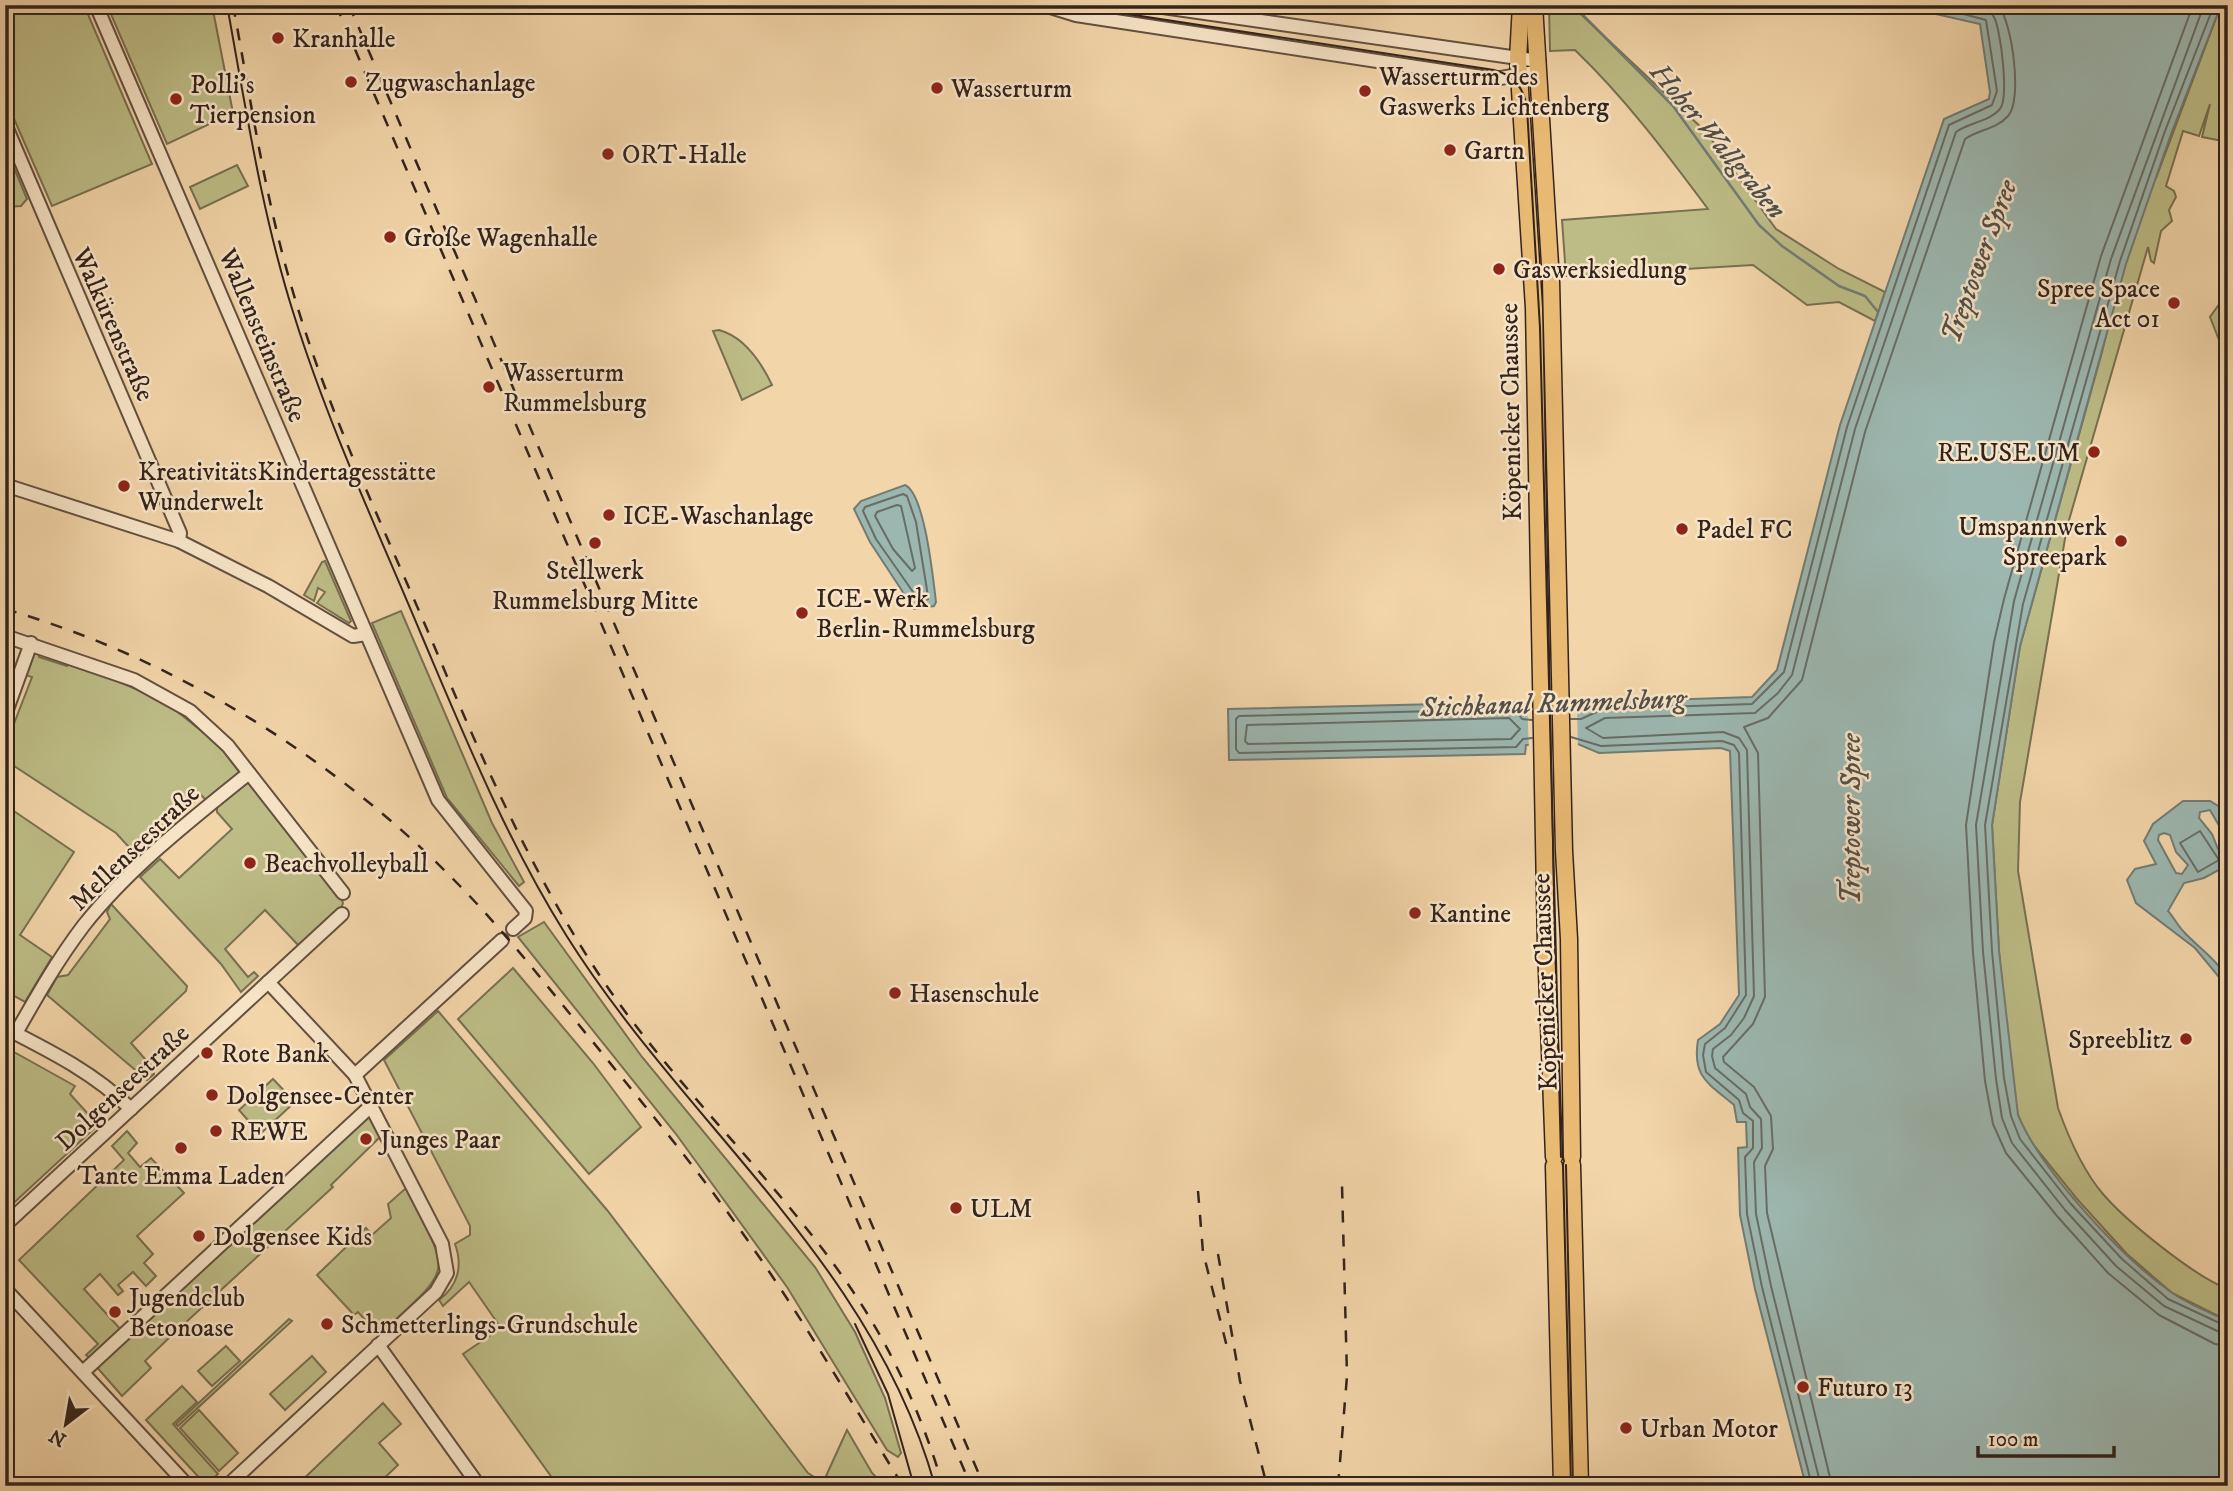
<svg xmlns="http://www.w3.org/2000/svg" width="2233" height="1491" font-family="'IM FELL DW Pica',serif">
  <style>
    .green { fill: #bdbc86; stroke: #787052; stroke-width: 2 }
    .water { fill: #9cb7b0; stroke: #727c75; stroke-width: 2; fill-rule: evenodd }
    .pier { fill: #f2d5a9 }
    .lines { fill: none; stroke-linecap: round; stroke-linejoin: round }
    .shore { stroke: #686d66; stroke-width: 2 }
    .stream { stroke: #727c75; stroke-width: 2.5 }
    .minor-casing { stroke: #635040; stroke-width: 16 }
    .major-casing { stroke: #33231d; stroke-width: 19 }
    .minor { stroke: #f7e4c7; stroke-width: 12 }
    .major { stroke: #e9ba74; stroke-width: 16 }
    .tram { stroke: #33231d; stroke-width: 2 }
    .rail { stroke: #33231d; stroke-width: 2.5; stroke-dasharray: 12 12; stroke-linecap: butt }
    .poi-dot { fill: #8f2418; stroke: #f7e4c7; stroke-width: 2.5 }
    .labels { text-anchor: middle; stroke-width: 5; stroke-linejoin: round; paint-order: stroke }
    .poi-label { font-size: 26px; fill: #33231d; stroke: #f7e4c7; text-anchor: start }
    .street-label { font-size: 26px; fill: #33231d; stroke: #f7e4c7 }
    .water-label { font-size: 28px; font-style: italic; fill: #524f49; stroke: #f7e4c7 }
  </style>
  <rect width="100%" height="100%" fill="#f2d5a9"/>
  <filter id="stains"><feTurbulence type="fractalNoise" baseFrequency=".00286" numOctaves="4"/><feColorMatrix values="0 0 0 0 .2 0 0 0 0 .09 0 0 0 0 .02 0 0 0 .5 -.17"/></filter>
  <radialGradient id="worn" r=".72"><stop offset=".6" stop-color="#630" stop-opacity="0"/><stop offset="1" stop-color="#630" stop-opacity=".3"/></radialGradient>
  <g class="green">
    <polygon points="5,5 84,5 152,164 52,206 5,98"/>
    <polygon points="107,5 212,5 233,113 167,144"/>
    <path d="M1549,5H1571L1706,132L1776,229L1839,269L1885,292L1875,321L1839,302L1807,305L1753,265L1566,276L1562,220L1708,209C1667,154 1625,98 1575,50L1550,51Z"/>
    <path d="M2221,5H2228V142L2202,137L2210,104L2199,136L2183,131L2166,186L2174,191L2176,197L2169,210L2172,221L2161,231L2154,263L2151,261L2148,247L2067,527L2020,802L2018,871L2058,1108C2068,1136 2084,1172 2103,1194C2126,1221 2195,1277 2228,1289V1321L2172,1293L2127,1254L2077,1199L2027,1137L2018,1115L2011,1078L1999,951L1992,825L2020,646L2102,352L2143,185L2156,178Z"/>
    <polygon points="5,146 27,199 21,206 8,207"/>
    <polygon points="237,165 248,186 200,209 190,187"/>
    <polygon points="2228,292 2228,363 2210,317"/>
    <path d="M719,330C745,337 761,362 772,385L742,400L713,331Z"/>
    <polygon points="325,561 351,621 349,623 317,603 325,592 318,588 314,601 304,595 322,562"/>
    <polygon points="401,611 492,823 524,882 519,886 447,798 372,623"/>
    <polygon points="40,650 39,657 67,666 70,661 164,701 219,745 240,773 209,803 201,795 148,845 150,852 145,856 142,854 138,857 116,833 5,760 5,735 10,734 32,677 23,674 30,654"/>
    <polygon points="246,782 252,784 339,893 343,903 341,909 300,947 265,910 225,949 248,977 254,972 258,976 241,992 221,964 140,877 160,859 179,878 232,829 217,812 217,806"/>
    <polygon points="5,805 74,852 20,935 52,957 25,1002 5,991"/>
    <polygon points="111,904 187,986 186,991 131,1043 153,1068 154,1074 147,1080 47,995 57,977 68,975 110,919 107,912"/>
    <polygon points="544,922 642,1057 815,1267 855,1332 885,1398 901,1453 898,1457 887,1450 787,1287 676,1134 518,937"/>
    <polygon points="513,968 593,1063 641,1127 589,1174 458,1019"/>
    <path d="M438,1011L607,1210L808,1473L828,1486H558L463,1354L501,1328L469,1282L443,1306L439,1300C458,1286 463,1266 455,1244L470,1235V1226L384,1060Z"/>
    <polygon points="5,1047 75,1086 70,1094 98,1125 5,1211"/>
    <polygon points="273,1079 295,1102 260,1134 239,1110"/>
    <polygon points="367,1113 380,1137 331,1185 333,1187 171,1336 145,1361 151,1368 122,1396 95,1365"/>
    <polygon points="127,1131 137,1143 128,1153 140,1167 151,1158 184,1193 137,1236 153,1254 144,1263 156,1276 146,1286 133,1272 118,1285 123,1291 118,1295 100,1274 84,1289 122,1331 91,1359 86,1355 98,1344 19,1260 124,1160 112,1146"/>
    <path d="M406,1188C451,1278 455,1264 381,1333H377L358,1312L354,1315L317,1275L366,1228L372,1235L391,1218L388,1204Z"/>
    <polygon points="289,1319 292,1321 178,1426 176,1424"/>
    <polygon points="226,1346 240,1361 212,1386 198,1371"/>
    <polygon points="312,1356 326,1372 285,1410 270,1394"/>
    <polygon points="182,1386 197,1402 173,1424 218,1474 206,1485 146,1420"/>
    <polygon points="383,1403 401,1424 379,1443 398,1465 376,1486 296,1486"/>
    <polygon points="199,1410 238,1453 219,1471 180,1428"/>
    <polygon points="847,1430 872,1473 885,1486 854,1486 826,1476"/>
  </g>
  <g class="water">
    <path d="M1896,5H2221L2171,134L2126,264L2020,646L1992,825L1999,951L2018,1115C2041,1170 2121,1257 2171,1292C2187,1304 2209,1312 2228,1321V1486H1806L1755,1289L1740,1215L1738,1148L1747,1147L1746,1122H1737L1734,1105C1708,1083 1692,1077 1698,1040L1720,1024L1739,995L1730,751L1721,748L1599,753L1578,744L1526,745L1525,754L1229,760L1228,709L1526,702V713L1579,712L1601,702L1752,697L1777,670L1840,425L1944,119L1989,99L1990,92L1980,24Z"/>
    <path d="M905,485C925,494 933,579 936,602L934,606L914,609L870,542L854,509L861,501Z"/>
    <path d="M2183,801H2210L2228,812V841L2210,810L2200,812L2199,818L2212,834L2218,849L2228,848V865L2204,878L2184,883L2168,911C2173,916 2177,925 2184,932C2197,947 2228,966 2228,988L2195,948L2136,903L2127,880L2135,869L2156,864L2144,841L2153,824ZM2164,833L2170,835L2176,852L2188,865L2182,874L2176,873L2158,840L2159,835Z"/>
  </g>
  <polygon class="pier" points="1527,699 1529,710 1577,708 1578,748 1529,749 1529,752"/>
  <g class="lines">
    <g class="shore">
      <polyline points="2193,5 2101,256 2004,599 1994,642 1966,825 1973,953 1985,1081 1993,1124 2006,1153 2057,1216 2108,1273 2159,1315 2215,1344 2228,1346"/>
      <polyline points="2204,5 2111,259 2014,601 1976,825 1983,952 1996,1079 2002,1118 2012,1143 2065,1210 2116,1266 2164,1306 2228,1336"/>
      <polyline points="2214,5 2165,131 2120,261 2023,604 1985,825 1992,951 2004,1078 2011,1116 2020,1139 2071,1204 2122,1259 2168,1299 2228,1327"/>
      <polygon points="903,494 907,496 916,522 927,590 928,599 920,602 876,539 863,511 865,507"/>
      <polygon points="897,505 901,506 915,568 912,571 893,549 875,516 877,512"/>
      <polygon points="1509,718 1520,729 1511,739 1248,744 1245,741 1247,725"/>
      <polyline points="1571,719 1581,719 1603,709 1752,704 1784,672 1847,427 1949,125 1992,105 1997,91 1986,20 1929,5"/>
      <polyline points="1532,720 1522,719 1515,709 1239,716 1236,719 1236,749 1239,753 1516,747 1523,739 1532,738"/>
      <polyline points="1571,737 1601,746 1722,741 1734,745 1739,753 1746,995 1725,1028 1705,1044 1703,1055 1706,1072 1739,1100 1743,1113 1753,1121 1753,1148 1745,1157 1747,1214 1762,1287 1812,1486"/>
      <polygon points="2200,831 2219,860 2198,872 2180,843"/>
      <path d="M1821,1486L1771,1286L1756,1214L1754,1162L1762,1148L1761,1119L1750,1107L1746,1094L1715,1068L1712,1056L1713,1049L1731,1035L1744,1018L1754,996L1747,750L1739,738L1723,732L1603,738L1586,728L1605,718L1755,713L1778,693L1792,675L1855,429L1956,132C1968,123 1990,121 2000,109C2009,98 2001,30 1994,17C1989,8 1979,7 1970,5"/>
      <path d="M1832,1486L1767,1213L1765,1166L1773,1149L1771,1116L1754,1087L1724,1062L1723,1057L1753,1024L1765,997L1758,753L1744,727L1768,718L1802,680L1865,432L1965,139C1977,130 1997,129 2008,116C2023,100 2012,21 1998,5"/>
    </g>
    <polyline class="stream" points="1573,5 1673,106 1759,225 1782,246 1839,286 1865,296 1878,312"/>
    <g class="minor-casing">
      <g id="minor">
        <polyline points="96,5 438,800 526,911 525,918 513,929"/>
        <polyline points="1044,5 1076,15 1495,79 1539,71"/>
        <polyline points="1149,5 1539,61"/>
        <polyline points="5,124 180,533 179,541"/>
        <polyline points="5,485 179,541 268,586 353,636 366,634"/>
        <polyline points="5,636 134,680 190,711 228,746 343,893"/>
        <polyline points="5,715 31,643"/>
        <path d="M5,1028C50,1051 94,1073 131,1109"/>
        <path d="M16,1033C37,996 58,959 84,925C130,867 192,819 249,773"/>
        <polyline points="355,1075 502,940"/>
        <polyline points="5,1225 342,914"/>
        <polyline points="5,1289 188,1486"/>
        <polyline points="378,1345 479,1486"/>
        <polyline points="83,1372 372,1105"/>
        <polyline points="227,1486 436,1292 447,1273 442,1244 355,1075 268,982"/>
      </g>
    </g>
    <g class="major-casing">
      <g id="major">
        <polyline points="1521,5 1518,59 1534,308 1546,946 1554,1157"/>
        <polyline points="1534,5 1551,281 1564,851 1569,939 1572,1157"/>
        <polyline points="1572,1165 1580,1486"/>
        <polyline points="1554,1166 1562,1486"/>
      </g>
    </g>
    <use href="#minor" class="minor"/>
    <use href="#major" class="major"/>
    <g class="tram">
      <path d="M227,5C246,109 262,215 294,315C328,424 377,529 421,634C464,735 507,841 566,935C685,1125 873,1262 935,1486"/>
      <path d="M1068,5L1494,70C1514,75 1524,88 1527,108L1540,328L1561,1157"/>
      <polyline points="1566,1165 1573,1486"/>
      <polyline points="855,1324 888,1394 914,1486"/>
    </g>
    <g class="rail">
      <path d="M233,5C251,101 265,198 293,292C328,412 383,526 432,641C480,754 528,866 596,970C672,1086 779,1180 856,1296C895,1355 923,1419 943,1486"/>
      <polyline points="336,5 971,1486"/>
      <polyline points="349,5 984,1486"/>
      <path d="M5,609C174,658 337,759 459,885C507,934 549,989 593,1042C648,1110 705,1178 755,1251C808,1327 854,1407 903,1486"/>
      <polyline points="1198,1191 1203,1252 1228,1351"/>
      <polyline points="1218,1254 1240,1381 1267,1486"/>
      <polyline points="1110,1485 1110,1486"/>
      <polyline points="1338,1486 1347,1376 1342,1185"/>
    </g>
  </g>
  <g class="poi-dot">
    <circle cx="278" cy="38" r="7"/>
    <circle cx="351" cy="82" r="7"/>
    <circle cx="937" cy="88" r="7"/>
    <circle cx="1365" cy="91" r="7"/>
    <circle cx="176" cy="99" r="7"/>
    <circle cx="1450" cy="150" r="7"/>
    <circle cx="608" cy="154" r="7"/>
    <circle cx="390" cy="237" r="7"/>
    <circle cx="1499" cy="269" r="7"/>
    <circle cx="2174" cy="303" r="7"/>
    <circle cx="489" cy="387" r="7"/>
    <circle cx="2094" cy="452" r="7"/>
    <circle cx="124" cy="486" r="7"/>
    <circle cx="609" cy="515" r="7"/>
    <circle cx="1682" cy="529" r="7"/>
    <circle cx="2121" cy="541" r="7"/>
    <circle cx="595" cy="543" r="7"/>
    <circle cx="802" cy="613" r="7"/>
    <circle cx="250" cy="863" r="7"/>
    <circle cx="1415" cy="913" r="7"/>
    <circle cx="895" cy="993" r="7"/>
    <circle cx="2186" cy="1039" r="7"/>
    <circle cx="207" cy="1053" r="7"/>
    <circle cx="212" cy="1095" r="7"/>
    <circle cx="216" cy="1131" r="7"/>
    <circle cx="366" cy="1139" r="7"/>
    <circle cx="181" cy="1148" r="7"/>
    <circle cx="956" cy="1208" r="7"/>
    <circle cx="199" cy="1236" r="7"/>
    <circle cx="115" cy="1312" r="7"/>
    <circle cx="327" cy="1324" r="7"/>
    <circle cx="1803" cy="1387" r="7"/>
    <circle cx="1626" cy="1428" r="7"/>
  </g>
  <g class="labels">
    <g class="poi-label">
      <text x="292" y="47">Kranhalle</text>
      <text x="1379" y="85">Wasserturm des<tspan x="1379" dy="30">Gaswerks Lichtenberg</tspan></text>
      <text x="365" y="91">Zugwaschanlage</text>
      <text x="190" y="93">Polli's<tspan x="190" dy="30">Tierpension</tspan></text>
      <text x="951" y="97">Wasserturm</text>
      <text x="1464" y="159">Gartn</text>
      <text x="622" y="163">ORT-Halle</text>
      <text x="404" y="246">Große Wagenhalle</text>
      <text x="1513" y="278">Gaswerksiedlung</text>
      <text x="2160" y="297" text-anchor="end">Spree Space<tspan x="2160" dy="30">Act 01</tspan></text>
      <text x="503" y="381">Wasserturm<tspan x="503" dy="30">Rummelsburg</tspan></text>
      <text x="2080" y="461" text-anchor="end">RE.USE.UM</text>
      <text x="138" y="480">KreativitätsKindertagesstätte<tspan x="138" dy="30">Wunderwelt</tspan></text>
      <text x="623" y="524">ICE-Waschanlage</text>
      <text x="2107" y="535" text-anchor="end">Umspannwerk<tspan x="2107" dy="30">Spreepark</tspan></text>
      <text x="1696" y="538">Padel FC</text>
      <text x="595" y="579" text-anchor="middle">Stellwerk<tspan x="595" dy="30">Rummelsburg Mitte</tspan></text>
      <text x="816" y="607">ICE-Werk<tspan x="816" dy="30">Berlin-Rummelsburg</tspan></text>
      <text x="264" y="872">Beachvolleyball</text>
      <text x="1429" y="922">Kantine</text>
      <text x="909" y="1002">Hasenschule</text>
      <text x="2172" y="1048" text-anchor="end">Spreeblitz</text>
      <text x="221" y="1062">Rote Bank</text>
      <text x="226" y="1104">Dolgensee-Center</text>
      <text x="230" y="1140">REWE</text>
      <text x="380" y="1148">Junges Paar</text>
      <text x="181" y="1184" text-anchor="middle">Tante Emma Laden</text>
      <text x="970" y="1217">ULM</text>
      <text x="213" y="1245">Dolgensee Kids</text>
      <text x="129" y="1306">Jugendclub<tspan x="129" dy="30">Betonoase</tspan></text>
      <text x="341" y="1333">Schmetterlings-Grundschule</text>
      <text x="1817" y="1396">Futuro 13</text>
      <text x="1640" y="1437">Urban Motor</text>
    </g>
    <g class="street-label">
      <text transform="translate(114 324) rotate(66)" y="9">Walkürenstraße</text>
      <text transform="translate(263 335) rotate(67)" y="9">Wallensteinstraße</text>
      <text transform="translate(1510 412) rotate(-91)" y="9">Köpenicker Chaussee</text>
      <text transform="translate(134 847) rotate(-44)" y="9">Mellenseestraße</text>
      <text transform="translate(1544 982) rotate(-92)" y="9">Köpenicker Chaussee</text>
      <text transform="translate(122 1087) rotate(-43)" y="9">Dolgenseestraße</text>
    </g>
    <g class="water-label">
      <text transform="translate(1719 140) rotate(50)" y="10">Hoher Wallgraben</text>
      <text transform="translate(1978 261) rotate(-70)" y="10">Treptower Spree</text>
      <text transform="translate(1553 702) rotate(-2)" y="10">Stichkanal Rummelsburg</text>
      <text transform="translate(1850 819) rotate(-90)" y="10">Treptower Spree</text>
    </g>
  </g>
  <rect width="2233" height="1491" fill="none" stroke="#f2d5a9" stroke-width="28"/>
  <rect x="7" y="7" width="2219" height="1477" fill="none" stroke="#33231d" stroke-width="3.5"/>
  <rect x="14" y="14" width="2205" height="1463" fill="none" stroke="#33231d" stroke-width="2"/>
  <g transform="translate(66 1424) rotate(211)" stroke="#f7e4c7" stroke-width="5" paint-order="stroke">
  <path d="M0-5L12 26L0 18L-12 26Z" fill="#33231d"/>
  <text y="-10" font-size="19" font-weight="bold" text-anchor="middle" fill="#33231d">N</text>
  </g>
  <path d="M1978 1446v10h136v-10" fill="none" stroke="#33231d" stroke-width="3.5"/>
  <text x="1988" y="1446" font-size="21" fill="#33231d" stroke="#f7e4c7" stroke-width="5" paint-order="stroke">100 m</text>
  <rect width="100%" height="100%" filter="url(#stains)"/>
  <rect width="100%" height="100%" fill="url(#worn)"/>
</svg>
